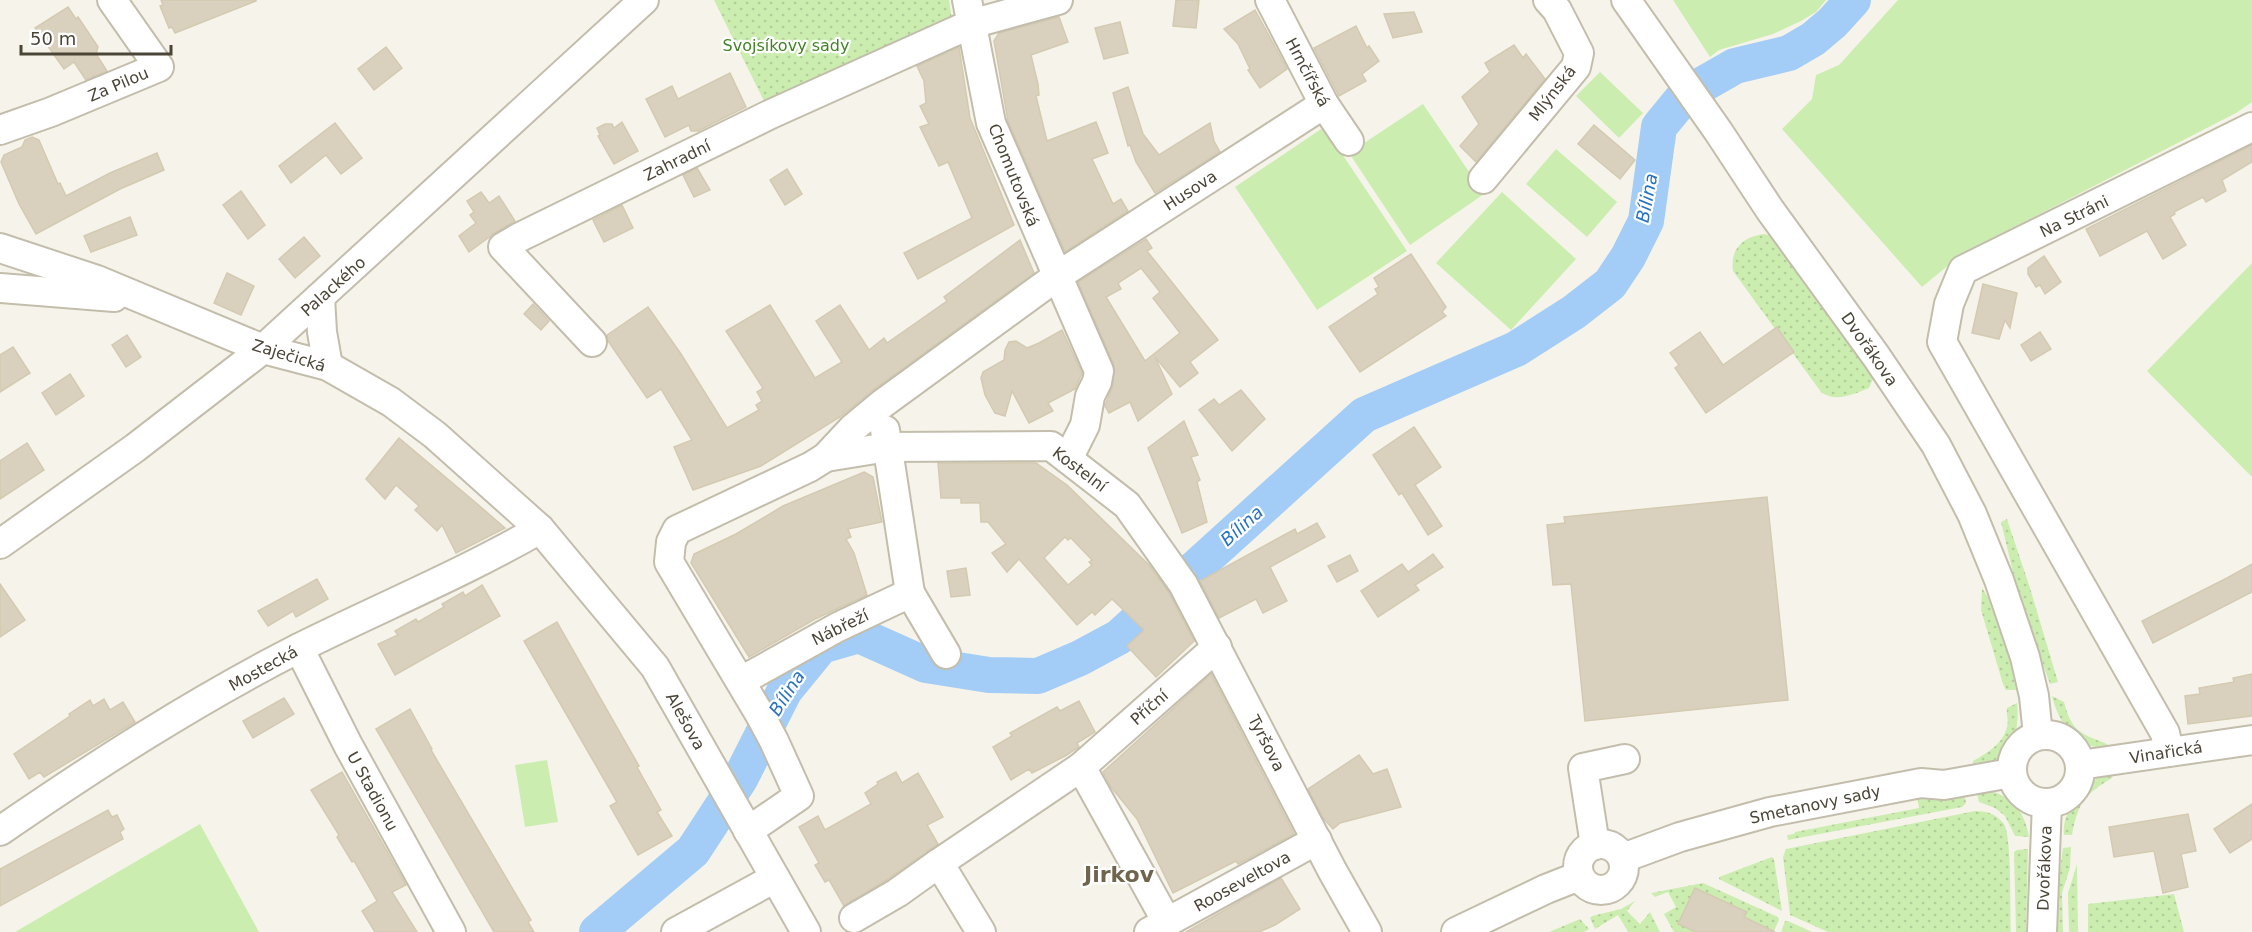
<svg xmlns="http://www.w3.org/2000/svg" width="2252" height="932" font-family="'DejaVu Sans',sans-serif">
  <style>
    .grass { fill: url(#grass-dots) }
    .garden { fill: #ccedb0 }
    .lines { fill: none; stroke-linecap: round; stroke-linejoin: round }
    .river { stroke: #a3cdf6; stroke-width: 36 }
    .building { fill: #d9d1be; stroke: #d4cab1; stroke-width: 1.5; fill-rule: evenodd }
    .minor-casing { stroke: #c3bdac; stroke-width: 32 }
    .minor { stroke: #fff; stroke-width: 28 }
    .labels { text-anchor: middle; stroke-width: 4.5; stroke-linejoin: round; paint-order: stroke }
    .park-label { font-size: 16px; fill: #408324; stroke: #fff }
    .street-label { font-size: 16px; fill: #4b4537; stroke: #fff }
    .water-label { font-size: 18px; font-style: italic; fill: #2673c1; stroke: #fff }
    .district-label { font-size: 22px; font-weight: bold; fill: #6f644d; stroke: #fff }
  </style>
  <defs>
    <pattern id="grass-dots" width="8" height="8" patternUnits="userSpaceOnUse" patternTransform="scale(1.5)"><rect width="8" height="8" fill="#ccedb0"/><path d="M2 2h.1M6 6h.1" fill="none" stroke="#b1cd98" stroke-width="1.8" stroke-linecap="round"/></pattern>
  </defs>
  <rect width="100%" height="100%" fill="#f6f4ea"/>
  <g class="grass">
    <polygon points="714,0 949,0 952,19 765,103"/>
    <path d="M1764,234L1772,236L1871,374L1873,379L1869,388C1854,394 1836,403 1821,392L1733,271C1730,248 1743,237 1764,234Z"/>
    <polygon points="2007,519 2030,588 2058,682 2050,684 2018,593 2001,522"/>
    <polygon points="1982,588 2003,621 2016,690 2006,690 2003,684 1981,610"/>
    <path d="M2052,696L2064,702C2072,733 2081,733 2107,744L2109,749C2077,748 2059,725 2052,696Z"/>
    <path d="M2017,703C2021,739 2007,760 1973,770V761C1987,753 2003,744 2007,727C2009,720 2006,715 2007,708Z"/>
    <path d="M2103,773L2113,774L2112,778C2085,794 2078,803 2072,835H2064C2061,809 2085,788 2103,773Z"/>
    <path d="M1984,789C2010,795 2025,810 2029,837L2015,836L2005,816L1995,808L1979,802L1976,790Z"/>
    <polygon points="1964,792 1966,803 1962,807 1788,840 1787,835 1794,834 1795,832 1919,808 1917,796"/>
    <path d="M1975,811C1988,811 1996,814 2004,824C2012,837 2010,912 2011,932H1828L1790,915L1783,857L1786,849Z"/>
    <polygon points="2071,847 2070,868 2062,893 2063,932 2051,932 2063,848"/>
    <polygon points="2028,849 2026,932 2016,932 2014,852 2017,850"/>
    <polygon points="1772,857 1774,859 1782,911 1719,879 1719,877"/>
    <polygon points="2077,864 2078,932 2069,932 2068,893"/>
    <polygon points="1703,883 1778,917 1779,920 1774,931 1745,917 1746,913 1696,932 1674,932 1664,914 1676,907 1668,892 1655,897 1651,893"/>
    <polygon points="2174,894 2184,932 2088,932 2088,904"/>
    <polygon points="1635,901 1627,911 1640,924 1650,912 1660,932 1628,932 1618,915 1595,929 1590,918 1592,916 1621,909"/>
    <polygon points="1580,919 1589,929 1584,932 1549,932"/>
    <polygon points="1785,921 1788,921 1812,932 1781,932"/>
  </g>
  <g class="garden">
    <polygon points="1673,0 1826,0 1816,12 1801,21 1773,34 1719,50 1710,57"/>
    <polygon points="1898,0 2252,0 2252,102 2236,113 1962,254 1922,287 1782,129 1812,99 1816,75 1839,65"/>
    <polygon points="1600,72 1643,113 1619,138 1576,96"/>
    <polygon points="1423,104 1484,194 1410,245 1349,153"/>
    <polygon points="1324,127 1407,251 1317,310 1235,187"/>
    <polygon points="1556,149 1617,202 1587,237 1526,184"/>
    <polygon points="1502,192 1576,259 1511,330 1436,263"/>
    <polygon points="2252,263 2252,477 2147,371"/>
    <polygon points="547,760 558,822 525,827 515,765"/>
    <polygon points="200,824 259,932 15,932"/>
  </g>
  <g class="lines">
    <polyline class="river" points="597,932 693,851 740,779 785,690 821,646 859,635 926,665 989,675 1038,676 1080,658 1119,637 1364,415 1516,349 1574,312 1610,284 1628,257 1646,221 1659,127 1686,94 1735,66 1789,53 1813,39 1832,23 1853,0"/>
  </g>
  <g class="building">
    <polygon points="161,0 256,0 256,1 175,33 172,27 169,28 160,6 163,5"/>
    <polygon points="1176,0 1199,0 1196,28 1173,26"/>
    <polygon points="68,7 76,19 78,17 98,47 96,54 107,71 86,80 74,62 64,69 35,28"/>
    <polygon points="1255,10 1287,69 1260,88 1248,70 1250,69 1238,44 1224,29"/>
    <polygon points="1414,12 1422,32 1393,38 1384,14"/>
    <polygon points="1059,17 1068,42 1031,55 1038,84 1039,95 1036,96 1047,141 1096,122 1108,153 1092,159 1113,204 1121,199 1128,211 1065,252 1008,121 994,41 999,33"/>
    <polygon points="1120,22 1128,53 1104,59 1095,28"/>
    <polygon points="1356,26 1367,48 1369,46 1379,61 1362,74 1366,81 1339,96 1314,48"/>
    <polygon points="1514,45 1523,58 1526,54 1545,79 1476,162 1460,146 1479,124 1462,97 1490,72 1485,63"/>
    <polygon points="386,47 402,68 374,90 358,69"/>
    <polygon points="959,47 970,118 1014,225 918,279 904,253 972,218 948,162 939,166 920,127 929,124 920,106 926,103 924,81 917,66"/>
    <polygon points="730,73 746,107 698,131 691,131 689,125 665,137 646,99 672,86 678,99"/>
    <polygon points="1128,87 1143,134 1159,155 1210,123 1214,141 1220,152 1155,193 1136,162 1130,145 1128,146 1113,93"/>
    <polygon points="622,122 638,151 614,164 598,136 600,135 597,128 605,124 612,124 614,128"/>
    <polygon points="335,123 362,158 341,174 326,155 291,183 279,166"/>
    <polygon points="1594,125 1635,160 1620,179 1578,144"/>
    <polygon points="32,137 39,140 58,184 60,183 66,196 110,173 157,153 164,170 120,189 36,234 19,204 1,162 4,155 22,147 25,140"/>
    <polygon points="2252,145 2252,162 2222,180 2226,191 2206,202 2203,197 2174,212 2175,214 2170,217 2186,245 2163,259 2147,231 2100,256 2086,229"/>
    <polygon points="697,168 710,190 694,197 683,175"/>
    <polygon points="787,169 802,194 785,205 770,180"/>
    <polygon points="241,191 265,225 248,239 223,205"/>
    <polygon points="481,192 489,203 499,196 515,221 495,233 469,252 459,236 476,223 470,215 474,212 467,201"/>
    <polygon points="622,205 633,228 604,242 593,220"/>
    <polygon points="130,217 137,235 91,252 84,236"/>
    <polygon points="304,237 320,256 295,278 279,259"/>
    <path d="M1146,239L1152,248L1147,251L1218,340L1190,362L1198,373L1180,387L1155,357L1172,394L1138,421L1130,402L1109,413L1105,406L1113,385L1114,365L1078,282ZM1141,268L1160,292L1153,298L1180,333L1145,361L1106,297L1121,289L1118,283Z"/>
    <polygon points="1020,240 1034,273 872,391 840,417 761,466 693,490 674,447 692,440 661,389 647,398 608,341 607,335 648,307 681,354 727,428 759,410 756,405 762,401 757,392 763,388 726,331 770,305 815,378 842,362 816,321 840,305 869,350 884,338 887,343 947,301 944,297"/>
    <polygon points="1411,254 1446,307 1442,312 1446,316 1360,372 1329,327 1378,294 1375,289 1379,287 1374,278"/>
    <polygon points="2044,256 2061,282 2045,294 2040,285 2036,287 2028,274 2028,268"/>
    <polygon points="227,273 254,286 241,315 214,303"/>
    <polygon points="1983,284 2017,293 2010,328 2005,320 1999,339 1972,333"/>
    <polygon points="533,304 549,321 541,330 524,314"/>
    <polygon points="1777,327 1794,352 1706,413 1675,368 1679,365 1670,353 1700,332 1723,365"/>
    <polygon points="1062,330 1082,373 1075,389 1048,403 1053,411 1029,423 1012,391 1005,416 995,413 985,395 981,378 983,372 1004,360 1005,350 1009,342 1016,341 1027,348 1039,343"/>
    <polygon points="2040,332 2051,349 2031,361 2021,345"/>
    <polygon points="127,335 141,357 126,367 112,345"/>
    <polygon points="13,347 30,373 0,392 0,355"/>
    <polygon points="70,374 84,396 56,415 42,393"/>
    <polygon points="1241,390 1265,419 1232,451 1199,410 1214,399 1219,405"/>
    <polygon points="1184,421 1198,455 1191,457 1200,480 1197,482 1207,522 1182,533 1148,448"/>
    <polygon points="1414,427 1441,467 1415,485 1442,526 1428,535 1402,493 1399,495 1373,455"/>
    <polygon points="399,438 475,502 505,528 456,553 442,525 437,531 415,510 419,506 396,485 385,499 366,479"/>
    <polygon points="27,443 44,470 0,499 0,461"/>
    <path d="M938,463H1036L1067,485L1150,566L1169,593L1194,641L1156,677L1127,646L1144,630L1112,599L1095,615L1092,612L1077,625L1019,559L1007,572L992,553L1006,544L988,522H981L980,503H961V498H941ZM1065,537L1068,540L1071,538L1092,560L1089,562L1092,565L1068,585L1044,558Z"/>
    <polygon points="864,472 873,477 882,522 848,529 851,537 846,539 854,553 867,595 815,619 749,657 691,563 694,554 736,534 783,506"/>
    <polygon points="1767,497 1788,700 1585,721 1571,584 1553,585 1547,525 1565,523 1564,517"/>
    <polygon points="1317,523 1325,537 1270,567 1287,601 1263,613 1256,599 1219,618 1200,581 1295,529 1297,534"/>
    <polygon points="1433,554 1443,567 1415,585 1419,590 1378,617 1361,591 1402,564 1408,572"/>
    <polygon points="1350,555 1358,571 1337,582 1328,566"/>
    <polygon points="2252,564 2252,592 2153,643 2142,621 2227,578"/>
    <polygon points="966,568 970,595 951,597 947,571"/>
    <polygon points="317,579 328,599 296,617 293,611 268,626 258,611"/>
    <polygon points="0,584 25,620 0,637"/>
    <polygon points="482,585 500,616 395,675 378,644 398,635 395,631 416,619 418,622 444,607 442,604 463,592 465,596"/>
    <polygon points="557,622 639,766 637,767 661,810 657,812 672,836 638,855 610,806 617,802 524,641"/>
    <polygon points="1211,674 1294,834 1238,864 1236,861 1173,893 1137,819 1111,787 1103,772"/>
    <polygon points="2252,674 2252,716 2188,724 2185,696 2200,694 2199,688 2234,682 2233,678"/>
    <polygon points="284,698 294,714 253,738 243,721"/>
    <polygon points="104,699 110,710 123,702 135,722 44,777 40,772 29,779 14,754 70,716 69,714 90,700 93,706"/>
    <polygon points="1079,701 1095,732 1077,743 1079,747 1065,756 1032,773 1029,769 1011,780 993,747 1012,736 1010,733 1057,707 1060,711"/>
    <polygon points="410,709 432,749 431,750 531,920 528,922 534,932 494,932 376,729"/>
    <polygon points="1359,755 1373,774 1387,769 1401,807 1340,823 1333,829 1323,818 1308,789"/>
    <polygon points="342,772 406,885 392,892 417,932 375,932 362,911 377,901 354,861 352,862 337,837 339,835 311,790"/>
    <polygon points="896,772 902,783 918,773 943,817 927,825 938,844 888,879 844,906 829,880 825,882 815,865 819,863 799,827 818,816 825,830 871,804 865,793 878,784 877,782"/>
    <polygon points="2252,804 2252,839 2230,853 2214,829"/>
    <polygon points="108,810 112,817 117,815 124,829 120,832 123,839 0,906 0,869"/>
    <polygon points="2188,814 2196,851 2181,854 2188,887 2163,893 2154,851 2114,857 2109,827"/>
    <polygon points="1281,878 1300,909 1275,925 1259,932 1186,932"/>
    <polygon points="1695,888 1747,912 1744,917 1775,932 1696,932 1678,924"/>
  </g>
  <g class="lines">
    <g class="minor-casing">
      <g id="minor">
        <polyline points="967,0 991,123 1099,371 1097,382 1090,396 1085,425 1068,459"/>
        <polyline points="1270,0 1324,104 1349,141"/>
        <polyline points="1626,0 1718,131 1770,210 1876,356 1936,445 1972,514 1999,580 2025,657 2034,696 2038,735"/>
        <polyline points="0,130 51,112 159,67 112,0"/>
        <polyline points="1483,179 1576,67 1579,53 1557,10 1548,0"/>
        <polyline points="0,248 97,280 263,349 328,366 391,402 435,435 540,529 655,667 806,932"/>
        <polyline points="0,288 114,297"/>
        <polyline points="320,297 322,332 328,366"/>
        <polyline points="592,342 503,247 520,237 771,114 971,24 1058,0"/>
        <polyline points="885,430 910,593"/>
        <polyline points="826,457 888,447 1051,446 1127,505 1183,584 1333,872 1367,932"/>
        <polyline points="0,544 135,448 263,349 644,0"/>
        <polyline points="299,648 348,745 451,932"/>
        <polyline points="741,681 838,627 910,593 946,654"/>
        <circle cx="2046" cy="769" r="34"/>
        <polyline points="2169,751 2165,733 1942,342 1949,304 1963,270 2252,127"/>
        <polyline points="2080,765 2252,740"/>
        <polyline points="1081,767 1167,922"/>
        <path d="M0,831C96,765 195,701 299,648C379,608 462,574 540,529"/>
        <polyline points="748,831 799,796 774,741 759,713 669,562 671,542 677,530 810,467 826,457 853,428 882,404 1056,277 1324,104"/>
        <circle cx="1601" cy="867" r="23"/>
        <polyline points="1595,845 1583,768 1625,759"/>
        <polyline points="1623,858 1680,837 1770,812 1921,783 1944,785 2011,773"/>
        <polyline points="854,918 897,893 939,863"/>
        <polyline points="676,932 775,878"/>
        <polyline points="981,932 939,863 1081,767 1217,647"/>
        <polyline points="1149,932 1317,840"/>
        <polyline points="1456,932 1546,889 1579,876"/>
        <polyline points="2042,932 2047,803"/>
      </g>
    </g>
    <use href="#minor" class="minor"/>
  </g>
  <g class="labels">
    <g class="park-label">
      <text x="786" y="51">Svojsíkovy sady</text>
    </g>
    <g class="street-label">
      <text transform="translate(1308 72) rotate(62)" y="6">Hrnčířská</text>
      <text transform="translate(118 84) rotate(-23)" y="6">Za Pilou</text>
      <text transform="translate(1552 93) rotate(-52)" y="6">Mlýnská</text>
      <text transform="translate(677 160) rotate(-26)" y="6">Zahradní</text>
      <text transform="translate(1014 175) rotate(68)" y="6">Chomutovská</text>
      <text transform="translate(1190 190) rotate(-33)" y="6">Husova</text>
      <text transform="translate(2074 216) rotate(-26)" y="6">Na Stráni</text>
      <text transform="translate(333 286) rotate(-42)" y="6">Palackého</text>
      <text transform="translate(1870 349) rotate(55)" y="6">Dvořákova</text>
      <text transform="translate(289 355) rotate(17)" y="6">Zaječická</text>
      <text transform="translate(1080 469) rotate(37)" y="6">Kostelní</text>
      <text transform="translate(840 627) rotate(-26)" y="6">Nábřeží</text>
      <text transform="translate(263 668) rotate(-29)" y="6">Mostecká</text>
      <text transform="translate(1149 707) rotate(-41)" y="6">Příční</text>
      <text transform="translate(686 721) rotate(61)" y="6">Alešova</text>
      <text transform="translate(1267 743) rotate(63)" y="6">Tyršova</text>
      <text transform="translate(2166 752) rotate(-9)" y="6">Vinařická</text>
      <text transform="translate(373 791) rotate(61)" y="6">U Stadionu</text>
      <text transform="translate(1815 804) rotate(-12)" y="6">Smetanovy sady</text>
      <text transform="translate(2044 868) rotate(-88)" y="6">Dvořákova</text>
      <text transform="translate(1242 881) rotate(-29)" y="6">Rooseveltova</text>
    </g>
    <g class="water-label">
      <text transform="translate(1647 198) rotate(-79)" y="6">Bílina</text>
      <text transform="translate(1242 526) rotate(-42)" y="6">Bílina</text>
      <text transform="translate(787 693) rotate(-57)" y="6">Bílina</text>
    </g>
    <g class="district-label">
      <text x="1119" y="882">Jirkov</text>
    </g>
  </g>
  <path d="M21 45v9h150v-9" fill="none" stroke="#4b4537" stroke-width="3"/>
  <text x="30" y="45" font-size="18" fill="#4b4537" stroke="#ffffff" stroke-width="4.5" paint-order="stroke">50 m</text>
</svg>
